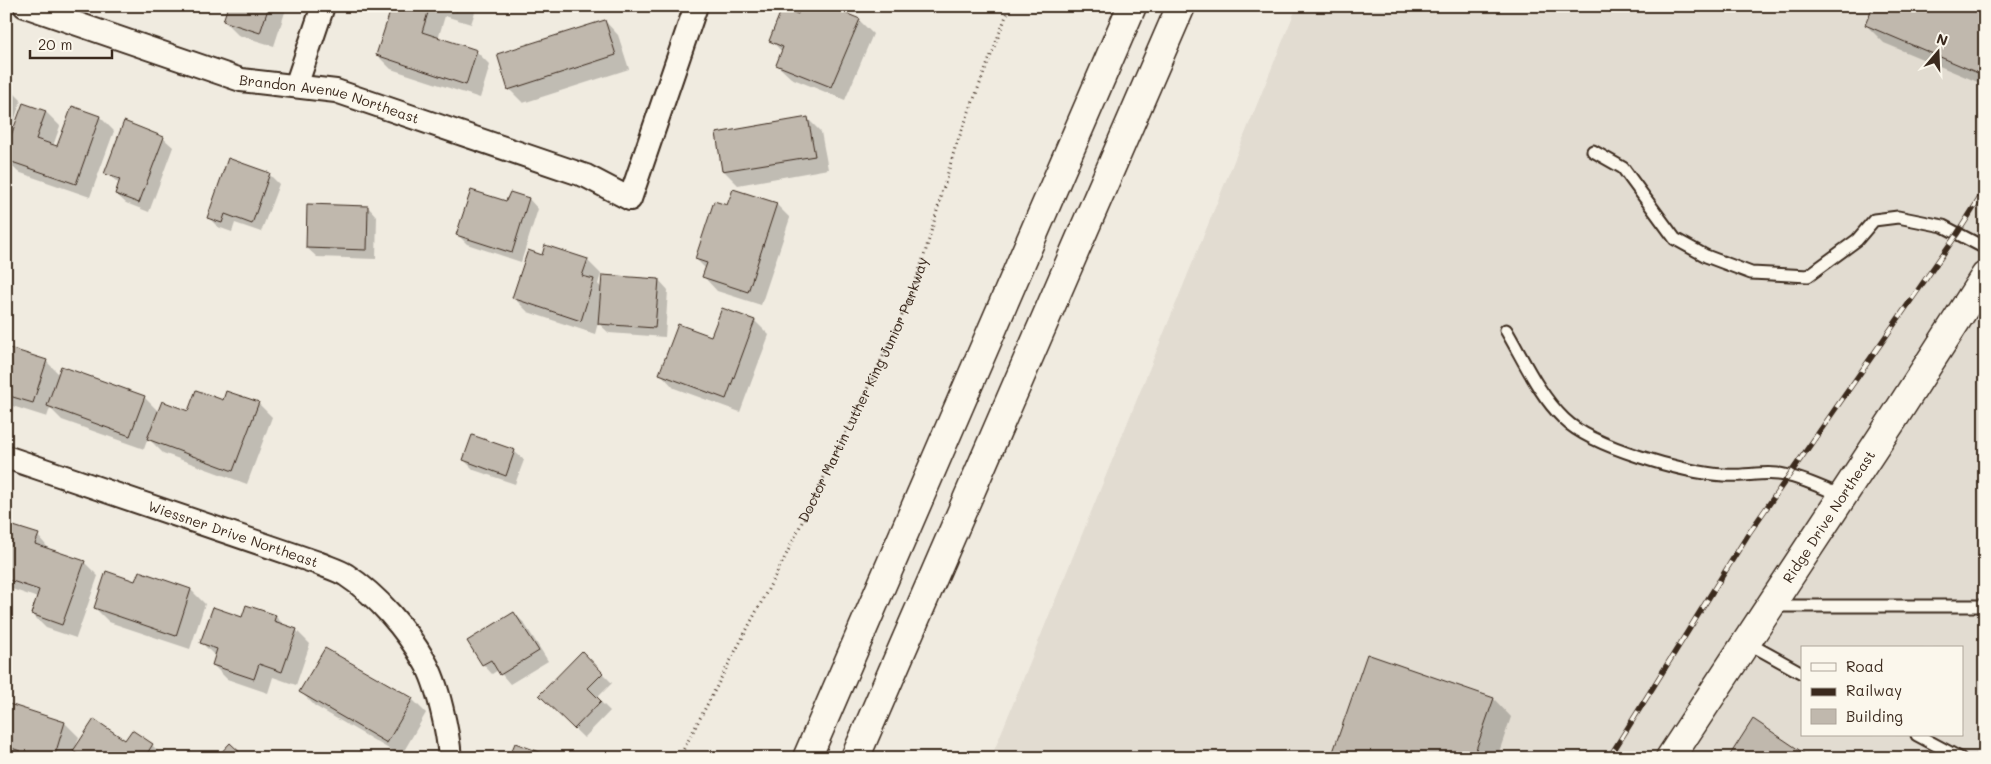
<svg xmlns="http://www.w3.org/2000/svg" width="1991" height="764" font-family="Mali,sans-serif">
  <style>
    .built { fill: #e2dcd1; fill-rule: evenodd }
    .shadow { fill: #0003 }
    .building { fill: #c0b8ad; stroke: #3b2a1e }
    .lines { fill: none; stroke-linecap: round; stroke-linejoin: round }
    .service-casing { stroke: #3b2a1e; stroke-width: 15 }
    .minor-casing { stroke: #3b2a1e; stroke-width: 26 }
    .tertiary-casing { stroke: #3b2a1e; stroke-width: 31 }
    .trunk-casing { stroke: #3b2a1e; stroke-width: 31 }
    .path { stroke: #3b2a1e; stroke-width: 3; stroke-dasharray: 1 4; stroke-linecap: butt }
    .service { stroke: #fbf7ec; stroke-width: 11 }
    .minor { stroke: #fbf7ec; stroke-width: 22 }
    .tertiary { stroke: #fbf7ec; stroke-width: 28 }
    .trunk { stroke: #fbf7ec; stroke-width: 28 }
    .rail-casing { stroke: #3b2a1e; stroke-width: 5.5 }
    .rail { stroke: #fbf7ec; stroke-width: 4; stroke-dasharray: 11; stroke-linecap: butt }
    .labels { text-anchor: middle; stroke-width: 4; stroke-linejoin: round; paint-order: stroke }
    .street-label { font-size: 14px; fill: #3b2a1e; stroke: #fbf7ec }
  </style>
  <rect width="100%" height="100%" fill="#f0ebe0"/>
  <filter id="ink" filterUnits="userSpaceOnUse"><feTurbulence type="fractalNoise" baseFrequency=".02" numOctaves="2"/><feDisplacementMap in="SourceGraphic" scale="10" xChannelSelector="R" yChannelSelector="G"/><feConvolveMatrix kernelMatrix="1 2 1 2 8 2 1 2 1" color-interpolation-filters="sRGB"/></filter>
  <g filter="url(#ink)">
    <path class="built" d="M1297,6H1985V758H991ZM1802,648H1962V735H1802Z"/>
    <g class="shadow">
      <polygon points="229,6 287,6 274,46 238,35 224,21"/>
      <polygon points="393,6 477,6 471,24 445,16 438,39 476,51 490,65 480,98 391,69 377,55"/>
      <polygon points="1985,6 1985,85 1884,43 1866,25"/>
      <polygon points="859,20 873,34 845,100 791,78 777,65 782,52 771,40"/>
      <polygon points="605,21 618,35 629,69 523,103 509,89"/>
      <polygon points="7,86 21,100 11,131 6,129"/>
      <polygon points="23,104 46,112 60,126 53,146 58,148 72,107 100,117 114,131 90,197 18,172 6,160 6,153"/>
      <polygon points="807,118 821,132 828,169 738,185 724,171 717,134"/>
      <polygon points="163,138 173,147 149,212 126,203 116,194 120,184 106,173"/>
      <polygon points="269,174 279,184 261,232 235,223 232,232 218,227 208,217"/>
      <polygon points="510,193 529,199 538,209 521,262 467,244 458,235 507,203"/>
      <polygon points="776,204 790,218 761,305 717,291 704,277 706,269 696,259 728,206"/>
      <polygon points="368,207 377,217 376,259 317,257 307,248"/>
      <polygon points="543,257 587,260 601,274 598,284 602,289 659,280 668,290 665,337 609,333 598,323 595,334 528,312 514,298"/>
      <polygon points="755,321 769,335 740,412 674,388 661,374 712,338"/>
      <polygon points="6,349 46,361 59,374 144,397 159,412 189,413 224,401 227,392 258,403 272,417 247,484 163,453 148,438 144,449 62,420 50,408 47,417 6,404"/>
      <polygon points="514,451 524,460 515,484 474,470 464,460"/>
      <polygon points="8,525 38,536 51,551 84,562 98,576 76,638 46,628 32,614 38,598 6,587"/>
      <polygon points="191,590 205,604 190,649 109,622 95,608"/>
      <polygon points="514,613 524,623 548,661 510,684 498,670 492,674 483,664"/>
      <polygon points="275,616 285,626 296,630 310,644 296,685 273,677 268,693 227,679 213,665 216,657 202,643"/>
      <polygon points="582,653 612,683 597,698 610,711 584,738 540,695"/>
      <polygon points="1368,655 1494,699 1511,717 1497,758 1340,758 1334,752"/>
      <polygon points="301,692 412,699 426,713 401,756 315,706"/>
      <polygon points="6,704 65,723 79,737 75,749 125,742 152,745 165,758 82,758 74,751 72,758 15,758 6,755"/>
    </g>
    <g class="building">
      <polygon points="228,6 269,6 260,33 223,21"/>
      <polygon points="392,6 430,6 422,32 477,50 466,85 376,55"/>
      <polygon points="443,6 459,6 457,11"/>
      <polygon points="801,6 828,6 860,19 831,87 776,65 783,47 769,41 782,8 798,14"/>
      <polygon points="1873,6 1985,6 1985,76 1865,25"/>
      <polygon points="605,20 616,55 508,90 497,54"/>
      <polygon points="23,103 46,111 36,139 57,146 72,106 100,116 76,184 6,160 6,149"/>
      <polygon points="808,117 815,156 722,171 716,133"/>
      <polygon points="124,121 164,137 139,203 115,194 120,179 104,174"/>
      <polygon points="228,158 270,173 252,224 225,214 222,223 207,218"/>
      <polygon points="733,189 777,203 748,292 702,277 707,263 695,259 714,201 727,205"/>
      <polygon points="471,190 506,201 510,192 529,198 512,253 456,235"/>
      <polygon points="307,204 368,206 367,250 306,248"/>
      <polygon points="545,245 588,259 582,276 594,279 581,321 512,298 528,250 542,255"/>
      <polygon points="602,275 659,279 655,328 598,324"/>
      <polygon points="722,308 755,320 726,399 659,374 678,324 711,336"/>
      <polygon points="6,347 47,360 33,403 6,395"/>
      <polygon points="61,366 145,396 130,436 47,406"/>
      <polygon points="196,390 223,400 226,391 259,402 233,471 147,439 162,401 188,411"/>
      <polygon points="472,435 515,450 506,476 463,460"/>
      <polygon points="7,524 39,534 35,544 85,561 62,625 31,614 39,590 6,579"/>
      <polygon points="106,571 135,581 139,571 191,589 176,636 94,608"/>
      <polygon points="246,605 276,615 274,621 297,629 282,672 259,664 254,679 212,665 217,649 200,643 213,607 242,617"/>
      <polygon points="514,612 539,651 500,675 491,660 482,665 467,641"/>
      <polygon points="325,648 413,698 387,743 299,692"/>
      <polygon points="582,651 603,673 588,688 601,701 574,729 539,695"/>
      <polygon points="1367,654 1494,698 1473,758 1349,758 1333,752"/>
      <polygon points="6,703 65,722 54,758 17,758 20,751 6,746"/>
      <polygon points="94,719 125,740 132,730 153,744 146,755 150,758 83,758 73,751"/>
      <polygon points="1753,719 1811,758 1728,758"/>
      <polygon points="230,743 246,758 216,758"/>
      <polygon points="515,743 556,758 509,758"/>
    </g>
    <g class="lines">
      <g class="service-casing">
        <g id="service">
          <polyline points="1593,151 1623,168 1675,239 1706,256 1751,273 1808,276 1857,240 1874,220 1898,217 1943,226 1985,248"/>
          <path d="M1506,330C1523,359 1539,395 1564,419C1592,447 1685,473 1724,475C1746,477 1766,470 1789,476C1807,480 1825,489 1842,496"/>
          <polyline points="1772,606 1985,606"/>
          <polyline points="1746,642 1802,673"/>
          <polyline points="1917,735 1960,758"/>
        </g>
      </g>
      <g class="minor-casing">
        <g id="minor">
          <path id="s2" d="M25,6L241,80L336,91L586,176L630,199L696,6"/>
          <polyline points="296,86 323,6"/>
          <path id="s3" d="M6,457L318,563C327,567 338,570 346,575C378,596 406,629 425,662C438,684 448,732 450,758"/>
        </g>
      </g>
      <g class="tertiary-casing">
        <g id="tertiary">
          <path id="s4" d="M1670,758L1894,418L1985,276"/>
        </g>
      </g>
      <g class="trunk-casing">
        <g id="trunk">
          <polyline points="807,758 1132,6"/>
          <polyline points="855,758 1181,6"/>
        </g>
      </g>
      <path class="path" id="s1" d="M679,758L783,561L892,338L911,295L925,253L955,148L1010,6"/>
      <use href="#service" class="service"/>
      <use href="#minor" class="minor"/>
      <use href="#tertiary" class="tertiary"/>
      <use href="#trunk" class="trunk"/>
      <g class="rail-casing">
        <polyline id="rail" points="1609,758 1749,533 1957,234 1985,190"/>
      </g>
      <use href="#rail" class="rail"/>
    </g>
  </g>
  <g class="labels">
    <g class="street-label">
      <text dy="5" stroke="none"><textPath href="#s2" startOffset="319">Brandon Avenue Northeast</textPath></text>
      <text dy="5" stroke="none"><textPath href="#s1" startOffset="412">Doctor Martin Luther King Junior Parkway</textPath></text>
      <text dy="5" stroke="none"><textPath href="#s4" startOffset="289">Ridge Drive Northeast</textPath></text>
      <text dy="5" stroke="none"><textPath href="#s3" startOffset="240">Wiessner Drive Northeast</textPath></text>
    </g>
  </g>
  <rect width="1991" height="764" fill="none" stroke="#fbf7ec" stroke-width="25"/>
  <rect x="12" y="12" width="1966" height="739" fill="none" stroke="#3b2a1e" stroke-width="2" filter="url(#ink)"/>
  <rect x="1801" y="646" width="162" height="90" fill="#fbf7ec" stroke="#aea59a"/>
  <rect x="1811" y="663" width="25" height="8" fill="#fbf7ec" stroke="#aea59a"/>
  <text x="1846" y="672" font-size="15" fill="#3b2a1e">Road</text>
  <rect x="1811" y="688" width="25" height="8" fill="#3b2a1e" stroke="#aea59a"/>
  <text x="1846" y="696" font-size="15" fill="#3b2a1e">Railway</text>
  <rect x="1811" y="709" width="25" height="15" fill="#c0b8ad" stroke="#aea59a"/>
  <text x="1846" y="722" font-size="15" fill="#3b2a1e">Building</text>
  <g transform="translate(1938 52) rotate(19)" stroke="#fbf7ec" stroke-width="4" paint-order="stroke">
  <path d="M0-4L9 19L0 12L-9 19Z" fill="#3b2a1e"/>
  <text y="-8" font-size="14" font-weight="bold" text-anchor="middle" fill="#3b2a1e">N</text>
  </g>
  <path d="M30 50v8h82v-8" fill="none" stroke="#3b2a1e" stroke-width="2.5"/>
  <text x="38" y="50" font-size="15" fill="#3b2a1e" stroke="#fbf7ec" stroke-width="4" paint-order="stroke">20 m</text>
</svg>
